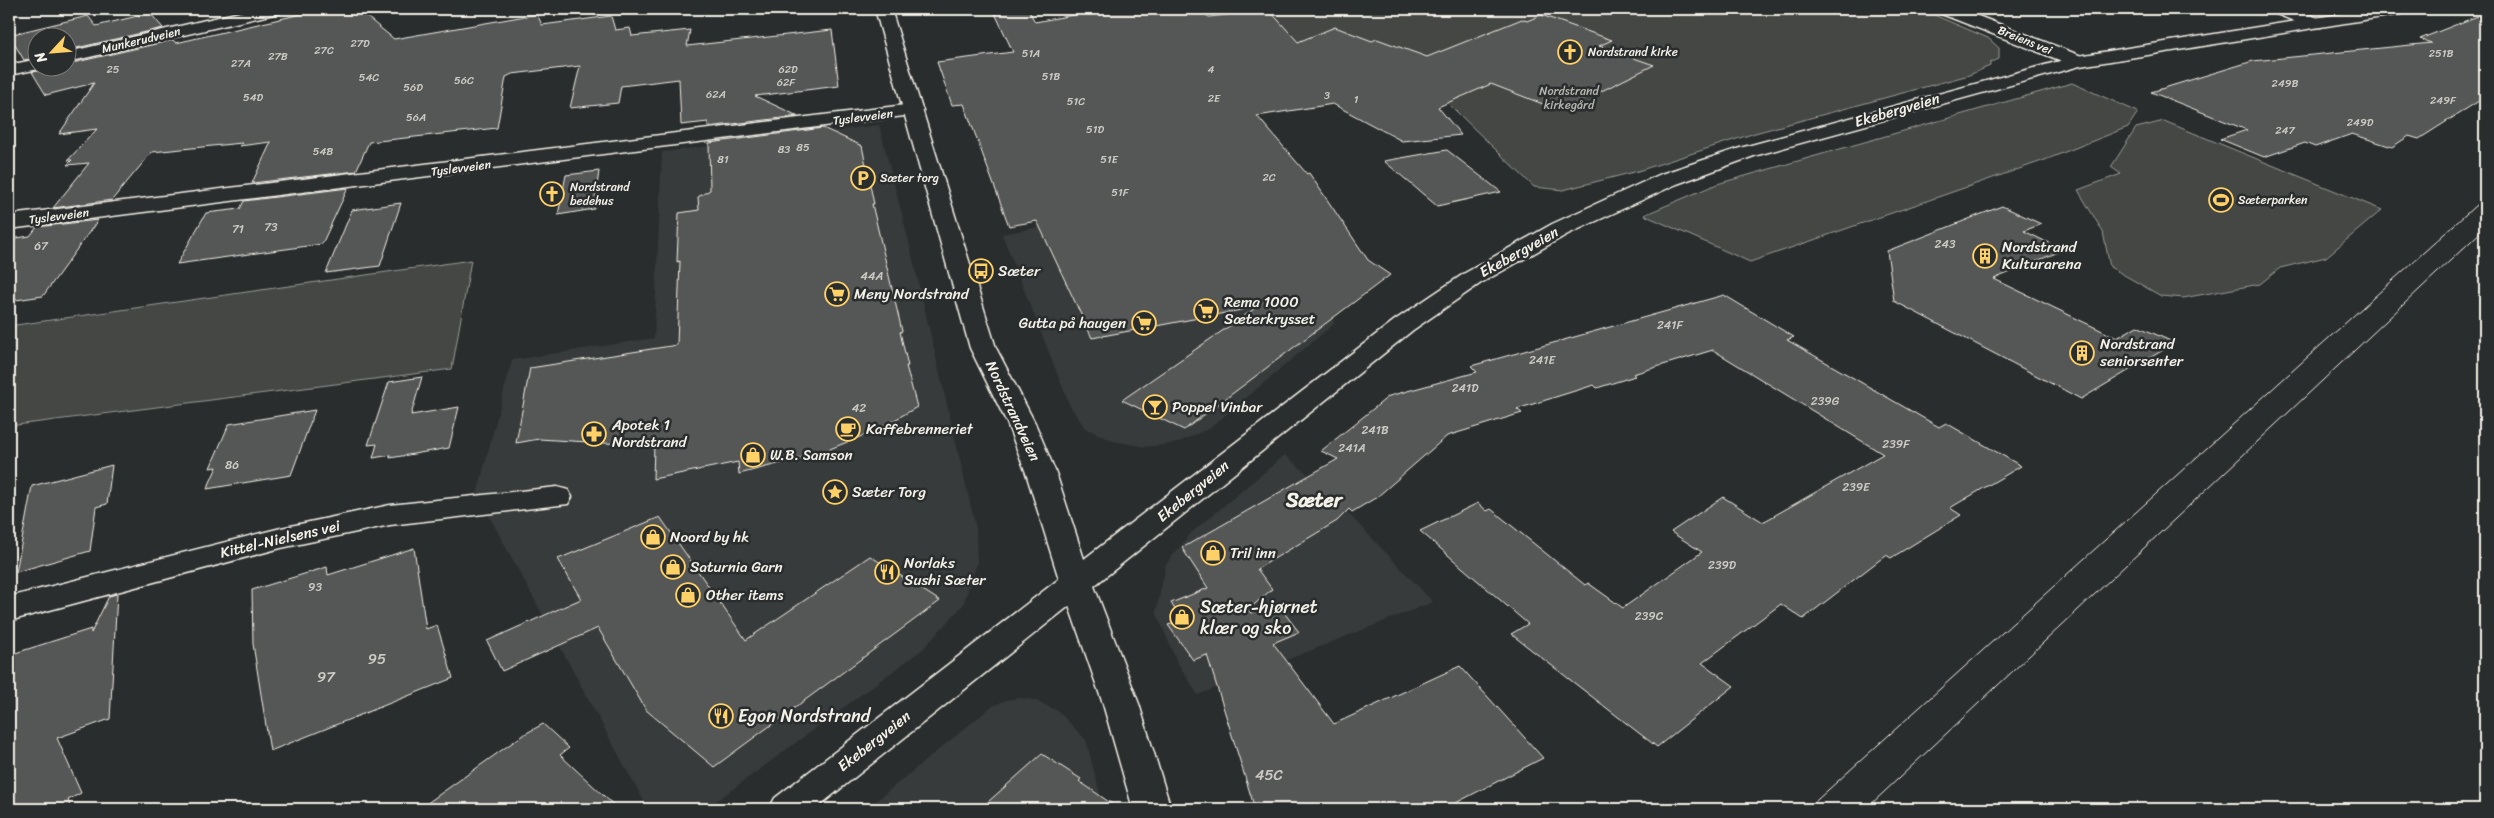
<svg xmlns="http://www.w3.org/2000/svg" width="2494" height="818" font-family="Sriracha,sans-serif">
  <style>
    .built { fill: #373a3a }
    .green { fill: #444645; stroke: #9c9c96 }
    .building { fill: #555756; stroke: #f4f1e8 }
    .lines { fill: none; stroke-linecap: round; stroke-linejoin: round }
    .minor-casing { stroke: #f4f1e8; stroke-width: 3 }
    .secondary-casing { stroke: #f4f1e8; stroke-width: 3 }
    .minor { fill: #2a2d2e; fill-rule: evenodd }
    .secondary { fill: #2a2d2e; fill-rule: evenodd }
    .tram { stroke: #f4f1e8; stroke-width: 1 }
    .labels { text-anchor: middle; stroke-width: 5; stroke-linejoin: round; paint-order: stroke }
    .far-number-label { font-size: 11px; fill: #cccac4 }
    .far-street-label { font-size: 12px; fill: #f4f1e8; stroke: #2a2d2e }
    .far-poi-label { font-size: 12px; fill: #f4f1e8; stroke: #2a2d2e; text-anchor: start }
    .far-park-label { font-size: 12px; fill: #b6b5af; stroke: #2a2d2e }
    .number-label { font-size: 12px; fill: #cccac4 }
    .street-label { font-size: 15px; fill: #f4f1e8; stroke: #2a2d2e }
    .poi-label { font-size: 15px; fill: #f4f1e8; stroke: #2a2d2e; text-anchor: start }
    .near-number-label { font-size: 15px; fill: #cccac4 }
    .near-poi-label { font-size: 18px; fill: #f4f1e8; stroke: #2a2d2e; text-anchor: start }
    .district-label { font-size: 20px; font-weight: bold; fill: #f4f1e8; stroke: #2a2d2e }
  </style>
  <rect width="100%" height="100%" fill="#2a2d2e"/>
  <filter id="ink" filterUnits="userSpaceOnUse"><feTurbulence type="fractalNoise" baseFrequency=".02" numOctaves="2"/><feDisplacementMap in="SourceGraphic" scale="10" xChannelSelector="R" yChannelSelector="G"/><feConvolveMatrix kernelMatrix="1 2 1 2 8 2 1 2 1" color-interpolation-filters="sRGB"/></filter>
  <g filter="url(#ink)">
    <g class="built">
      <polygon points="879,125 907,234 976,528 977,563 963,605 923,649 706,809 648,809 477,494 512,360 654,338 662,152"/>
      <polygon points="1221,194 1335,323 1210,428 1177,443 1145,447 1113,441 1085,428 1070,406 1002,234"/>
      <polygon points="1285,455 1324,488 1433,602 1198,695 1177,662 1156,612 1166,564 1191,533"/>
      <polygon points="1019,698 1034,700 1058,711 1086,740 1104,809 866,809 991,707 1006,700"/>
    </g>
    <g class="green">
      <polygon points="1236,9 1920,9 1988,38 1999,48 1999,59 1990,63 1990,66 1969,75 1755,133 1638,171 1563,190 1534,187 1417,73 1295,79"/>
      <polygon points="2072,83 2138,112 2128,127 2045,160 1750,262 1644,215 1717,184"/>
      <polygon points="2164,121 2382,210 2326,257 2280,268 2260,284 2183,298 2161,296 2110,267 2103,232 2078,190 2121,174 2111,167 2136,128"/>
      <polygon points="471,260 452,369 9,426 9,326"/>
    </g>
    <g class="building">
      <polygon points="323,9 357,9 394,39 537,14 542,25 611,16 615,30 630,28 632,36 690,30 687,46 832,30 839,86 755,96 798,116 708,127 708,122 681,125 679,79 621,86 618,103 570,108 580,66 512,74 506,77 497,128 369,142 356,171 252,183 271,142 239,146 242,143 152,152 112,200 53,208 89,163 67,165 72,160 68,160 97,129 59,134 94,83 46,95 32,72 44,70 46,68 68,68 68,64 173,40 176,43"/>
      <polygon points="993,9 1028,9 1035,22 1106,9 1197,9 1209,17 1269,10 1298,42 1335,27 1372,41 1377,39 1427,57 1522,19 1527,21 1541,15 1612,40 1599,46 1654,65 1561,111 1491,84 1438,107 1461,135 1402,141 1333,104 1257,116 1307,174 1309,173 1368,260 1390,275 1184,430 1122,400 1257,307 1092,338 1037,221 1009,226 964,104 952,105 937,62 1013,52"/>
      <polygon points="150,13 163,28 68,50 68,38 38,38 38,57 24,60 9,35 88,16 96,26"/>
      <polygon points="2485,13 2485,97 2419,139 2409,136 2392,147 2352,134 2315,147 2305,143 2264,157 2220,139 2247,130 2151,92 2253,61 2431,43 2420,39"/>
      <polygon points="823,128 862,146 874,204 872,204 902,331 900,332 908,366 906,366 917,407 877,430 820,453 739,474 738,462 653,479 654,446 539,439 516,443 530,368 677,345 680,261 677,262 679,213 699,210 698,197 710,190 709,143"/>
      <polygon points="1447,150 1501,192 1437,206 1384,161"/>
      <polygon points="599,171 594,209 558,215 566,175"/>
      <polygon points="348,188 322,244 177,264 206,213 240,209 244,201"/>
      <polygon points="401,203 380,266 326,273 352,210"/>
      <polygon points="2002,206 2041,224 2024,231 2063,250 1994,279 2117,338 2137,326 2175,343 2081,399 1894,301 1887,251"/>
      <polygon points="98,220 43,296 9,301 9,248 17,238 30,236 37,227"/>
      <polygon points="1724,295 1794,337 1787,340 1939,427 1946,423 2021,466 1950,508 1961,515 1891,558 1886,555 1803,619 1781,604 1702,663 1734,686 1657,747 1511,634 1528,624 1420,531 1478,503 1487,511 1491,509 1585,585 1588,583 1623,608 1702,552 1671,532 1723,497 1763,522 1883,454 1713,350 1633,374 1635,376 1597,388 1594,385 1517,409 1522,413 1447,436 1377,497 1352,512 1349,509 1337,521 1257,569 1272,589 1248,610 1251,613 1275,601 1299,632 1273,643 1334,724 1460,666 1543,758 1444,809 1255,809 1207,655 1193,660 1168,625 1182,621 1171,603 1208,588 1182,548 1338,459 1321,451 1389,396 1477,372 1471,366"/>
      <polygon points="422,377 411,415 459,407 449,448 390,458 391,455 373,458 377,444 368,445 389,382"/>
      <polygon points="315,410 291,475 207,489 217,467 210,468 229,424"/>
      <polygon points="112,465 107,504 96,507 90,551 16,572 32,486"/>
      <polygon points="660,517 746,640 870,556 940,601 714,767 646,710 598,628 502,671 487,641 581,599 558,559"/>
      <polygon points="414,548 426,629 437,625 453,678 270,751 253,644 252,590 327,567 328,575"/>
      <polygon points="117,594 110,719 57,738 81,793 68,800 71,809 9,809 9,655 91,629 91,633 109,596"/>
      <polygon points="543,724 569,748 560,755 618,809 419,809 523,735"/>
      <polygon points="1042,754 1081,779 1079,781 1119,809 980,809"/>
    </g>
    <g class="lines">
      <g class="minor-casing">
        <g id="minor">
          <polygon points="253,9 282,9 280,13 274,14 68,62 68,52"/>
          <polygon points="1937,9 1960,9 2084,57 2087,61 2084,65 2072,65 1939,13"/>
          <polygon points="2272,9 2294,9 2321,19 2324,23 2321,27 2309,27 2274,13"/>
          <polygon points="38,59 38,68 44,68 9,75 9,65"/>
          <polygon points="913,104 920,106 923,110 920,114 9,229 9,215"/>
          <polygon points="557,487 568,490 572,497 568,504 390,525 281,548 9,621 9,597 281,528 390,505"/>
        </g>
      </g>
      <g class="secondary-casing">
        <polygon id="secondary" points="875,9 891,9 996,348 1035,423 1056,473 1084,559 1395,320 1465,273 1552,224 1661,174 1740,148 2078,56 2371,9 2409,9 2407,13 2401,14 2080,66 1754,156 1677,184 1568,234 1481,283 1413,330 1094,586 1139,704 1171,809 1133,809 1103,704 1069,606 815,809 769,809 775,798 1059,579 1026,473 1007,423 970,348"/>
      </g>
      <use href="#minor" class="minor"/>
      <use href="#secondary" class="secondary"/>
      <g class="tram">
        <polyline points="1807,809 2485,197"/>
        <polyline points="1866,809 2485,228"/>
      </g>
    </g>
  </g>
  <defs>
    <g id="church-ring" transform="scale(1.25)"><circle r="9.5" fill="#2a2d2e" stroke="#ffd166" stroke-width="1.5"/><path d="M-1.2-6h2.4v3.5h3.3v2.4h-3.3V6h-2.4V-.1h-3.3v-2.4h3.3Z" fill="#ffd166"/></g>
    <g id="parking-ring" transform="scale(1.25)"><circle r="9.5" fill="#2a2d2e" stroke="#ffd166" stroke-width="1.5"/><path d="M-3.5-5.5H1a3.5 3.5 0 0 1 0 7H-1V5.5H-3.5ZM-1-3.4V-.6H.8a1.4 1.4 0 0 0 0-2.8Z" fill="#ffd166"/></g>
    <g id="stadium-ring" transform="scale(1.25)"><circle r="9.5" fill="#2a2d2e" stroke="#ffd166" stroke-width="1.5"/><path d="M0-5a6.5 5 0 1 0 0 10a6.5 5 0 1 0 0-10ZM-3.5-1.8h7v3.6h-7Z" fill="#ffd166"/></g>
    <g id="building-ring" transform="scale(1.25)"><circle r="9.5" fill="#2a2d2e" stroke="#ffd166" stroke-width="1.5"/><path d="M-4-6H4V6H1V3H-1V6H-4ZM-2.5-4.3h1.7v1.8h-1.7ZM.8-4.3h1.7v1.8H.8ZM-2.5-1h1.7V.8h-1.7ZM.8-1h1.7V.8H.8Z" fill="#ffd166"/></g>
    <g id="bus-ring" transform="scale(1.25)"><circle r="9.5" fill="#2a2d2e" stroke="#ffd166" stroke-width="1.5"/><path d="M-5-6H5V4H4V6H2V4H-2V6H-4V4H-5ZM-3.5-4V0h7V-4ZM-3.5 1.2v1.5H-2V1.2ZM2 1.2v1.5H3.5V1.2Z" fill="#ffd166"/></g>
    <g id="supermarket-ring" transform="scale(1.25)"><circle r="9.5" fill="#2a2d2e" stroke="#ffd166" stroke-width="1.5"/><path d="M-6-5.5h2.5l.6 2H6L4.5 2H-2.5L-4.4-4H-6ZM-1.5 3.2a1.3 1.3 0 1 0 .1 0ZM3 3.2a1.3 1.3 0 1 0 .1 0Z" fill="#ffd166"/></g>
    <g id="bar-ring" transform="scale(1.25)"><circle r="9.5" fill="#2a2d2e" stroke="#ffd166" stroke-width="1.5"/><path d="M-6-5H6L.8 .8V4.5H3.5V6h-7V4.5H-.8V.8Z" fill="#ffd166"/></g>
    <g id="cafe-ring" transform="scale(1.25)"><circle r="9.5" fill="#2a2d2e" stroke="#ffd166" stroke-width="1.5"/><path d="M-5.5-4.5H6V0H3Q3 3.5 0 3.5H-2.5Q-5.5 3.5-5.5 0ZM3-3.2v2h1.7v-2ZM-6 4.5H4V6H-6Z" fill="#ffd166"/></g>
    <g id="pharmacy-ring" transform="scale(1.25)"><circle r="9.5" fill="#2a2d2e" stroke="#ffd166" stroke-width="1.5"/><path d="M-2-6h4v4h4v4h-4v4h-4v-4h-4v-4h4Z" fill="#ffd166"/></g>
    <g id="shop-ring" transform="scale(1.25)"><circle r="9.5" fill="#2a2d2e" stroke="#ffd166" stroke-width="1.5"/><path d="M-5-2.5h2.3a2.7 3.5 0 0 1 5.4 0H5L5.5 6h-11ZM-1.5-2.5h3a1.5 2.3 0 0 0-3 0Z" fill="#ffd166"/></g>
    <g id="sight-ring" transform="scale(1.25)"><circle r="9.5" fill="#2a2d2e" stroke="#ffd166" stroke-width="1.5"/><path d="M0-6L1.8-2.2L6-1.7L2.9 1.2L3.7 5.4L0 3.3L-3.7 5.4L-2.9 1.2L-6-1.7L-1.8-2.2Z" fill="#ffd166"/></g>
    <g id="restaurant-ring" transform="scale(1.25)"><circle r="9.5" fill="#2a2d2e" stroke="#ffd166" stroke-width="1.5"/><path d="M-5-6h1v4h1v-4h1v4h1v-4h1v5L-1.5 .5V6h-2V.5L-5-1ZM5-6V6H3V1.5H1.5Q1.5-4 5-6Z" fill="#ffd166"/></g>
  </defs>
  <g fill-rule="evenodd">
    <use href="#church-ring" x="1570" y="52"/>
    <use href="#parking-ring" x="863" y="178"/>
    <use href="#church-ring" x="552" y="194"/>
    <use href="#stadium-ring" x="2221" y="200"/>
    <use href="#building-ring" x="1985" y="256"/>
    <use href="#bus-ring" x="981" y="271"/>
    <use href="#supermarket-ring" x="837" y="294"/>
    <use href="#supermarket-ring" x="1206" y="311"/>
    <use href="#supermarket-ring" x="1144" y="323"/>
    <use href="#building-ring" x="2082" y="353"/>
    <use href="#bar-ring" x="1155" y="407"/>
    <use href="#cafe-ring" x="848" y="429"/>
    <use href="#pharmacy-ring" x="594" y="434"/>
    <use href="#shop-ring" x="753" y="455"/>
    <use href="#sight-ring" x="835" y="492"/>
    <use href="#shop-ring" x="653" y="537"/>
    <use href="#shop-ring" x="1213" y="553"/>
    <use href="#shop-ring" x="673" y="567"/>
    <use href="#restaurant-ring" x="887" y="572"/>
    <use href="#shop-ring" x="688" y="595"/>
    <use href="#shop-ring" x="1182" y="617"/>
    <use href="#restaurant-ring" x="721" y="716"/>
  </g>
  <g class="labels">
    <g class="far-number-label">
      <text x="360" y="47">27D</text>
      <text x="324" y="54">27C</text>
      <text x="1031" y="57">51A</text>
      <text x="2441" y="57">251B</text>
      <text x="278" y="60">27B</text>
      <text x="241" y="67">27A</text>
      <text x="113" y="73">25</text>
      <text x="788" y="73">62D</text>
      <text x="1211" y="73">4</text>
      <text x="1051" y="80">51B</text>
      <text x="369" y="81">54C</text>
      <text x="464" y="84">56C</text>
      <text x="786" y="86">62F</text>
      <text x="2285" y="87">249B</text>
      <text x="413" y="91">56D</text>
      <text x="716" y="98">62A</text>
      <text x="1327" y="99">3</text>
      <text x="253" y="101">54D</text>
      <text x="1214" y="102">2E</text>
      <text x="1356" y="103">1</text>
      <text x="2443" y="104">249F</text>
      <text x="1076" y="105">51C</text>
      <text x="416" y="121">56A</text>
      <text x="2360" y="126">249D</text>
      <text x="1095" y="133">51D</text>
      <text x="2285" y="134">247</text>
      <text x="803" y="151">85</text>
      <text x="784" y="153">83</text>
      <text x="323" y="155">54B</text>
      <text x="723" y="163">81</text>
      <text x="1109" y="163">51E</text>
      <text x="1269" y="181">2C</text>
      <text x="1120" y="196">51F</text>
    </g>
    <g class="far-street-label">
      <text transform="translate(141 40) rotate(-13)" y="4">Munkerudveien</text>
      <text transform="translate(2025 40) rotate(22)" y="4">Breiens vei</text>
      <text transform="translate(863 117) rotate(-7)" y="4">Tyslevveien</text>
      <text transform="translate(461 168) rotate(-7)" y="4">Tyslevveien</text>
      <text transform="translate(59 216) rotate(-7)" y="4">Tyslevveien</text>
    </g>
    <g class="far-poi-label">
      <text x="1588" y="56">Nordstrand kirke</text>
      <text x="880" y="182">Sæter torg</text>
      <text x="570" y="191">Nordstrand<tspan x="570" dy="14">bedehus</tspan></text>
      <text x="2238" y="204">Sæterparken</text>
    </g>
    <g class="far-park-label">
      <text x="1569" y="95">Nordstrand<tspan x="1569" dy="14">kirkegård</tspan></text>
    </g>
    <g class="number-label">
      <text x="271" y="231">73</text>
      <text x="238" y="233">71</text>
      <text x="1945" y="248">243</text>
      <text x="41" y="250">67</text>
      <text x="872" y="280">44A</text>
      <text x="1670" y="329">241F</text>
      <text x="1542" y="364">241E</text>
      <text x="1465" y="392">241D</text>
      <text x="1825" y="405">239G</text>
      <text x="859" y="412">42</text>
      <text x="1375" y="434">241B</text>
      <text x="1896" y="448">239F</text>
      <text x="1352" y="452">241A</text>
      <text x="232" y="469">86</text>
      <text x="1856" y="491">239E</text>
      <text x="1722" y="569">239D</text>
      <text x="315" y="591">93</text>
      <text x="1649" y="620">239C</text>
    </g>
    <g class="street-label">
      <text transform="translate(1897 110) rotate(-16)" y="5">Ekebergveien</text>
      <text transform="translate(1519 252) rotate(-29)" y="5">Ekebergveien</text>
      <text transform="translate(1013 411) rotate(65)" y="5">Nordstrandveien</text>
      <text transform="translate(1193 491) rotate(-39)" y="5">Ekebergveien</text>
      <text transform="translate(280 539) rotate(-13)" y="5">Kittel-Nielsens vei</text>
      <text transform="translate(874 741) rotate(-38)" y="5">Ekebergveien</text>
    </g>
    <g class="poi-label">
      <text x="2002" y="252">Nordstrand<tspan x="2002" dy="17">Kulturarena</tspan></text>
      <text x="998" y="276">Sæter</text>
      <text x="854" y="299">Meny Nordstrand</text>
      <text x="1224" y="307">Rema 1000<tspan x="1224" dy="17">Sæterkrysset</tspan></text>
      <text x="1126" y="328" text-anchor="end">Gutta på haugen</text>
      <text x="2100" y="349">Nordstrand<tspan x="2100" dy="17">seniorsenter</tspan></text>
      <text x="1172" y="412">Poppel Vinbar</text>
      <text x="612" y="430">Apotek 1<tspan x="612" dy="17">Nordstrand</tspan></text>
      <text x="866" y="434">Kaffebrenneriet</text>
      <text x="770" y="460">W.B. Samson</text>
      <text x="852" y="497">Sæter Torg</text>
      <text x="670" y="542">Noord by hk</text>
      <text x="1230" y="558">Tril inn</text>
      <text x="904" y="568">Norlaks<tspan x="904" dy="17">Sushi Sæter</tspan></text>
      <text x="690" y="572">Saturnia Garn</text>
      <text x="706" y="600">Other items</text>
    </g>
    <g class="near-number-label">
      <text x="377" y="664">95</text>
      <text x="326" y="682">97</text>
      <text x="1269" y="780">45C</text>
    </g>
    <g class="near-poi-label">
      <text x="1200" y="613">Sæter-hjørnet<tspan x="1200" dy="21">klær og sko</tspan></text>
      <text x="738" y="722">Egon Nordstrand</text>
    </g>
    <g class="district-label">
      <text x="1314" y="507">Sæter</text>
    </g>
  </g>
  <rect width="2494" height="818" fill="none" stroke="#2a2d2e" stroke-width="30"/>
  <rect x="15" y="15" width="2464" height="788" fill="none" stroke="#f4f1e8" stroke-width="2" filter="url(#ink)"/>
  <g transform="translate(52 52) rotate(244)"><circle r="24" fill="#2a2d2e" stroke="#7b7b78"/>
  <path d="M0-4L9 19L0 12L-9 19Z" fill="#ffd166"/>
  <text y="-8" font-size="14" font-weight="bold" text-anchor="middle" fill="#f4f1e8">N</text>
  </g>
</svg>
